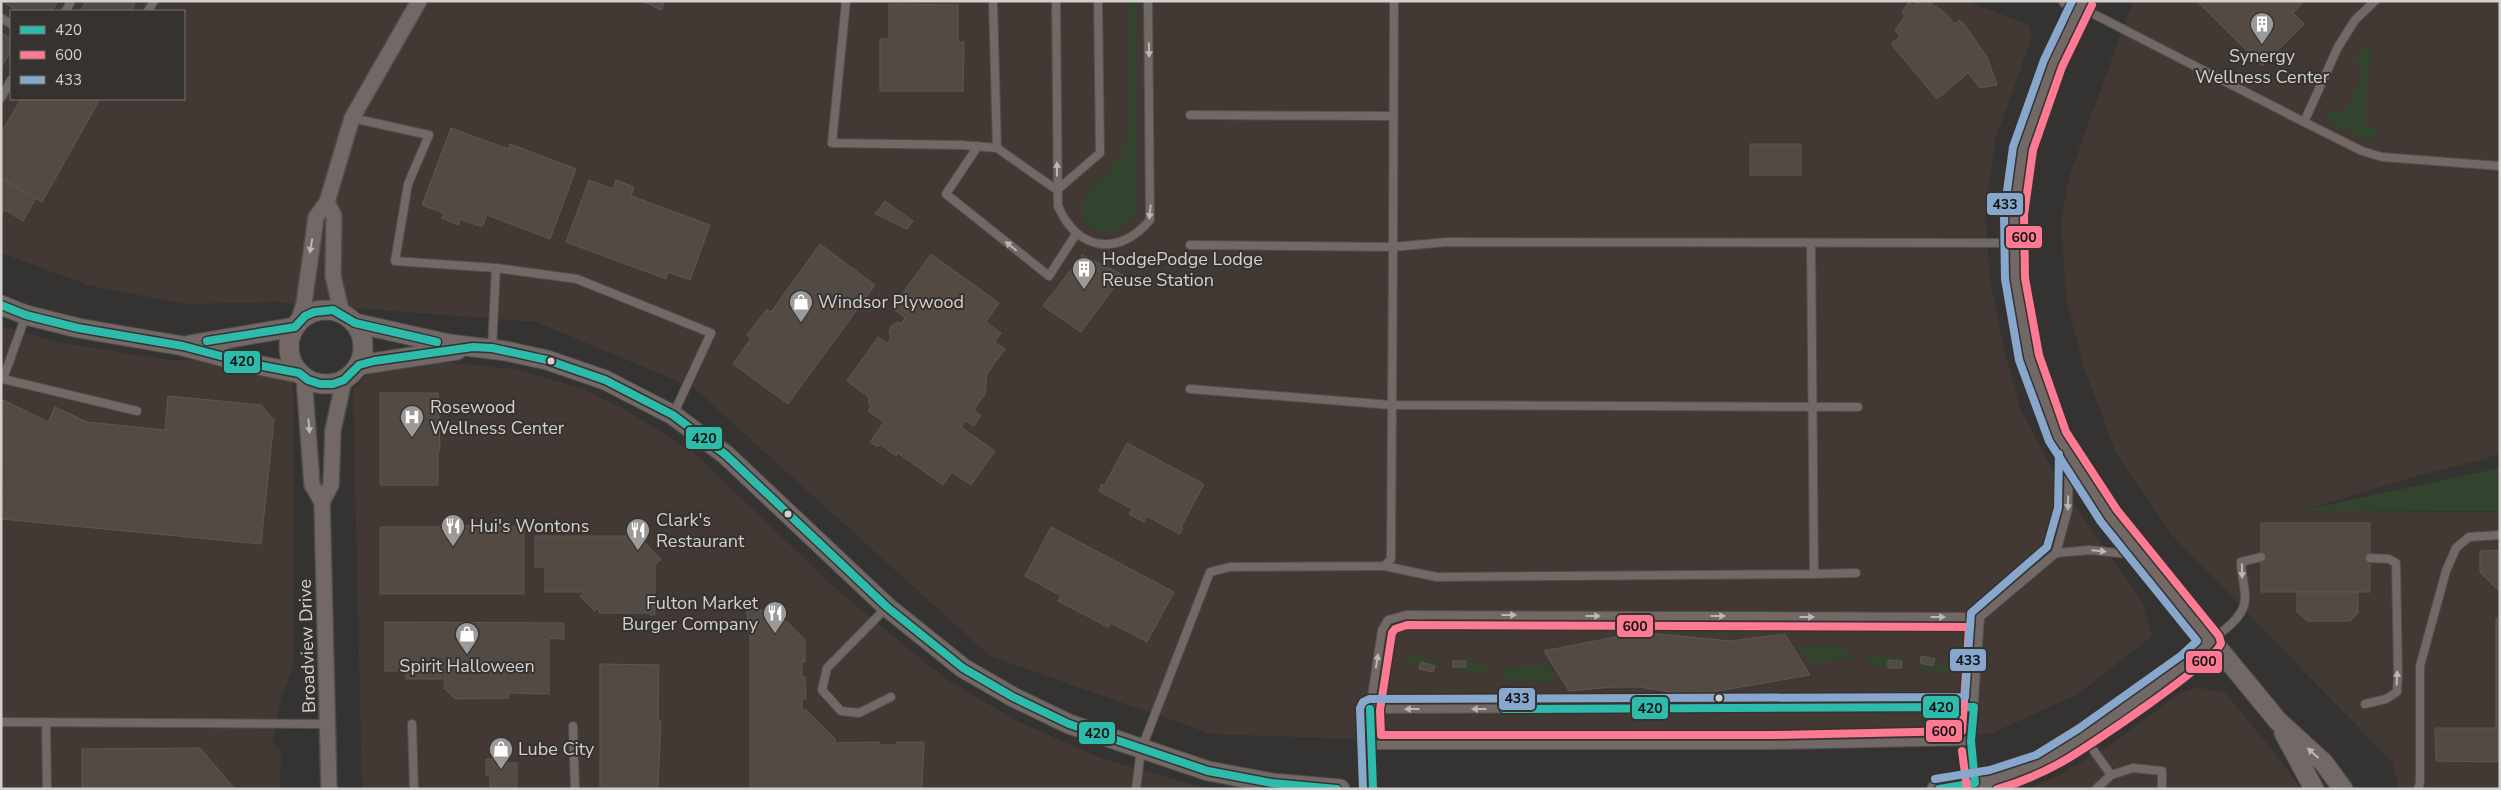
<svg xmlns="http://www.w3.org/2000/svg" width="2501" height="790" font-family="'Nunito Sans',sans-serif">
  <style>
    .built { fill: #423934; fill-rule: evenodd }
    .green { fill: #32442d }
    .building { fill: #544a44; stroke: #5a5857 }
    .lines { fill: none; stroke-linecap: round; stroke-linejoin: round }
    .service-casing { stroke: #514f4e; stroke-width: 10 }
    .minor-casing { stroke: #514f4e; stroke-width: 18 }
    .tertiary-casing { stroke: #514f4e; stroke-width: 21 }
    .service { stroke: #726967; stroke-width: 8 }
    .minor { stroke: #726967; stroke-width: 15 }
    .tertiary { stroke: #726967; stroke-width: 19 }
    .bus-1-casing { stroke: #363230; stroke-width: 11 }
    .bus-2-casing { stroke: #363230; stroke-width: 11 }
    .bus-3-casing { stroke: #363230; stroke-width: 11 }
    .bus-1 { stroke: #2dbbab; stroke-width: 8 }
    .bus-2 { stroke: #fe7a93; stroke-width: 8 }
    .bus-3 { stroke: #87a7cc; stroke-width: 8 }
    .oneway { fill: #bbb7b5 }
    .bus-dot { fill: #d3d1cf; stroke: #363230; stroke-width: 2 }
    .labels { text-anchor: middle; stroke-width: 4; stroke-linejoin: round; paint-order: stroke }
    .poi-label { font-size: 18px; fill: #d3d1cf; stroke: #363230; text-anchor: start }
    .street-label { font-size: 18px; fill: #d3d1cf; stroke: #363230 }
    .line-badge { stroke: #363230; stroke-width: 2 }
    .pale-badge-label { font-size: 14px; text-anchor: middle; font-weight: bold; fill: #111 }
  </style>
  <rect width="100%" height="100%" fill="#353331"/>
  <g class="built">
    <path d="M1,1H1966L2029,25L2032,36L1995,141L1985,212L1990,281L2004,349L2021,410L2063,489L2143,603L2152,636L2078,694L1990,734L1416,741L1211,734L990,656L694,388L536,322L276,302L185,304L91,286L1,253ZM11,11H184V99H11Z"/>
    <polygon points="2133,1 2500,1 2500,453 2485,459 2416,476 2301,511 2500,512 2500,789 2399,789 2392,762 2171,534 2116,453 2084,367 2067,304 2061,224 2069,177"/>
    <polygon points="1,326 60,343 172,360 281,361 292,373 294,408 293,667 279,704 273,742 281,752 280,789 1,789"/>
    <polygon points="419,360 515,369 583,389 626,410 694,453 836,589 944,678 1017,721 1103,759 1209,789 362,789 353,389 374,368"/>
    <polygon points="2196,687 2222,692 2227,695 2278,757 2301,789 2027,789 2059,775 2112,744 2178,694"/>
  </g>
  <g class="green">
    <path d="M1129,1H1137L1136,208C1129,231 1103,240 1085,222C1072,195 1100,184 1114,165C1124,151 1127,136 1129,120Z"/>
    <polygon points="2365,45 2371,47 2364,126 2377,128 2375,138 2371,141 2330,123 2328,115 2330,108 2344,114 2365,70 2353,63"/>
    <polygon points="2500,468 2500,511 2299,511"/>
    <polygon points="1797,646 1845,646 1853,659 1808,663"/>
    <polygon points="1864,654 1904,659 1903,661 1888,660 1888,667 1873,666"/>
    <polygon points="1406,655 1439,660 1435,666 1421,662 1420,667 1404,663"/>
    <polygon points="1934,660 1950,665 1949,673 1916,668 1919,663 1933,666"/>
    <polygon points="1466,661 1481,662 1490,674 1450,669 1466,667"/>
    <polygon points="1546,665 1557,682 1509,681 1501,669"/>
  </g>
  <g class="building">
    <polygon points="1,1 58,1 52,11 18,11"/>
    <polygon points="86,1 136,1 131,11 81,11"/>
    <polygon points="643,1 665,1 661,10"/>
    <polygon points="1916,1 1927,1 1944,12 1955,24 1959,20 1964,24 1987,57 1997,85 1980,88 1968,73 1937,99 1891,44 1900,36 1895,30 1905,16 1902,12 1909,2 1914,6"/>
    <polygon points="2197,1 2304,1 2293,13 2304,24 2262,66"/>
    <polygon points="889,4 958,5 958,42 964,42 963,91 880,91 880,39 889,39"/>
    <polygon points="1,33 11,38 11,51 1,68"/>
    <polygon points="21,99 100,99 42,202 1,178 1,133"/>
    <polygon points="451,128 508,149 510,144 576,169 550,239 487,215 482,227 460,219 458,225 442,218 444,213 422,205"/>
    <rect x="1750" y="144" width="51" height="31"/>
    <polygon points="1,178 36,198 23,221 5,210 1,213"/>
    <polygon points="589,180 613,189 616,180 634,187 631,196 710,225 690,280 668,272 666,279 566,242"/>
    <polygon points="885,201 913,221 907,229 875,214"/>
    <polygon points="820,244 875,285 788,404 733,364 751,338 747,335 767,309 771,312"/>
    <polygon points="931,254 999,303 986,322 1001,333 995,342 1005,349 987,374 985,394 974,410 981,416 974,426 966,421 961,427 995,451 971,485 952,472 943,485 898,453 896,456 880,444 878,447 870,442 884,422 868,411 871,407 868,401 870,398 847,381 878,337 887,343 891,338 889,332 891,326 898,322 902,323 905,318 892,308"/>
    <polygon points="1082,255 1123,275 1081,332 1043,306"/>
    <polygon points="380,393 438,393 440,450 438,450 438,485 380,485"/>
    <polygon points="168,396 261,405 274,420 261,544 1,519 3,400 48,422 55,407 87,422 165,430"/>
    <polygon points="1127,443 1204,484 1181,527 1183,528 1180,534 1146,516 1144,522 1129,514 1132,509 1099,491 1102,484 1104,486"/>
    <rect x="2261" y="523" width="109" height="69"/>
    <polygon points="440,525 524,527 524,594 380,594 380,527 440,527"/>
    <polygon points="1051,527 1174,592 1147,642 1111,623 1108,627 1058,601 1061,596 1025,576"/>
    <polygon points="632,530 661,559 655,565 655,615 650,615 650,613 599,613 599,607 595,611 580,596 585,592 545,592 545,567 535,567 535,536 626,536"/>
    <polygon points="2500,550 2500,592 2480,572 2480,551"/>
    <polygon points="2297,592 2358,592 2358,613 2350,621 2307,621 2297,612"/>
    <polygon points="747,610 775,610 805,640 805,662 802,662 802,677 805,677 806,699 802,699 802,713 805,709 836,740 833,743 880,742 880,745 897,745 897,742 924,742 922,789 750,789 750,631 748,632"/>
    <polygon points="2500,615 2500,762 2436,761 2435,728 2496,728 2496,619"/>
    <polygon points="385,622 564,623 564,639 549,638 549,694 509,693 509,698 455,699 444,688 445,679 406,679 406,671 385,671"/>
    <polygon points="1640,632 1730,641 1785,634 1810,675 1706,693 1684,694 1638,687 1613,687 1569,691 1544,651"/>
    <polygon points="1921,656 1935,659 1933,666 1920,663"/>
    <polygon points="1888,660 1902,661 1902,668 1888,668"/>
    <rect x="1453" y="661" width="13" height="6"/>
    <polygon points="1421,662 1435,666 1433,672 1419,669"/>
    <polygon points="600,664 659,665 658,720 661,720 658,789 600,789"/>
    <polygon points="200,748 235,789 82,789 82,749"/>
    <polygon points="486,759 497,759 497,763 517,763 517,789 490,789 490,776 486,776"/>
  </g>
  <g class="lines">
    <g class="service-casing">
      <g id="service">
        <polyline points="846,1 832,143 961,145 997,148"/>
        <polyline points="993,1 997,148 1057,190 1100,153 1098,1"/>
        <path d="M1056,1L1058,206C1077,251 1119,257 1150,220L1148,1"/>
        <polyline points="1394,1 1393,247 1447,242 2014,243"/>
        <polyline points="2080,7 2304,122 2338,47 2355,20 2375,1"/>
        <polyline points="66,11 71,1"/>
        <polyline points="148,11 154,1"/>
        <polyline points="1,18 11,24"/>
        <polyline points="1,98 11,80"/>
        <polyline points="1190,115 1393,116"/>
        <polyline points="352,118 429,135 408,184 395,261 496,268"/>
        <polyline points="2304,122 2362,151 2382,157 2500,166"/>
        <polyline points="978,146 946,194 1049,276 1076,234"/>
        <polyline points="26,315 3,379 137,411"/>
        <polyline points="492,348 496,268 577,279 711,333 673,415"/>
        <polyline points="1190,389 1392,405 1858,407"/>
        <polyline points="2056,553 2068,509 2069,461"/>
        <polyline points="1384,566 1437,577 1814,574 1811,243"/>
        <polyline points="1814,574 1856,573"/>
        <polyline points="887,607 827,668 822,690 841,711 859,713 891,697"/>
        <path d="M2212,640C2225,629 2246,616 2245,597C2245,585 2241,574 2241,562L2261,557"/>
        <polyline points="2365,704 2386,699 2397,692 2398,675 2396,563 2389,559 2370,558"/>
        <polyline points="1370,709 1974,707"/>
        <polyline points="1,722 328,724"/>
        <polyline points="46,722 47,789"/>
        <polyline points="412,724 414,789"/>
        <polyline points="573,726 575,789"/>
        <polyline points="2084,737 2111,775 2133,768 2162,771 2162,789"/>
        <polyline points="1371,745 1773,745 1971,741"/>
        <polyline points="1975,783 1971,741 1980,617"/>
        <polyline points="1136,789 1141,750 1210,572 1230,567 1384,566 1391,559 1393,247 1190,245"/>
        <polyline points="1373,789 1370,709 1382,630 1388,620 1406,615 1980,617 2056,553 2090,550 2138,555"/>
        <polyline points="2096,789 2111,775"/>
        <polyline points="2418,789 2420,783 2420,666 2446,571 2456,548 2469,537 2500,535"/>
      </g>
    </g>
    <g class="minor-casing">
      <g id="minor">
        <polyline points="2067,1 2080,7"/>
        <polyline points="327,202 334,216 333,276 342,314"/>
        <polyline points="298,322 304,304 316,217 327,202 352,118 419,1"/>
        <polyline points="304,377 312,485 322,502 329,789"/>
        <polyline points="322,502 331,485 333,430 344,380"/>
      </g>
    </g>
    <g class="tertiary-casing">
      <g id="tertiary">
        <polyline points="2083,1 2053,63 2023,148 2014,214 2015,279 2029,358 2057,436 2109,516 2278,721 2324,763 2343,789"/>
        <polyline points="1,305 26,315 78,328 183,346 247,363 299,373"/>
        <circle cx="326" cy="347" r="37"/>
        <polyline points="355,323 449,344 506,351 547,360 605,380 673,415 726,455 887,607 963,668 1013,697 1069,724 1208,771 1272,783 1340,789"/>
        <polyline points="189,345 295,327"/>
        <polyline points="359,365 457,350"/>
        <polyline points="2284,733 2314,789"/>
        <polyline points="1937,789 1992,780 2040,764 2084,737 2188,663 2211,642"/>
      </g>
    </g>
    <use href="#service" class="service"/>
    <use href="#minor" class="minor"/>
    <use href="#tertiary" class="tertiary"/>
    <g class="bus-1-casing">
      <g id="bus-1">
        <polyline points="1,305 26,315 78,328 183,346 247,363 299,373 308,380 320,384 333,384 344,380 359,365 374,361 473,347 492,348 547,360 605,380 673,415 726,455 887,607 963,668 1013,697 1069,724 1208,771 1272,783 1337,789"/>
        <polyline points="207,341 295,327 305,316 314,312 333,310 355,323 437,342"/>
        <polyline points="1370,709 1373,789"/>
        <polyline points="1504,709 1974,707 1971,741 1975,783 1939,789"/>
      </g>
    </g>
    <g class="bus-2-casing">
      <g id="bus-2">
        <polygon points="1407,625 1969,627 1962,731 1773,735 1381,735 1380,710 1392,633 1395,629"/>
        <polyline points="1962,751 1967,789"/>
        <path d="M1997,789C2019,783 2040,774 2060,763C2084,750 2216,661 2221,643L2219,636L2117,510L2066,432L2039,355L2025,278L2024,215L2033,150L2062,67L2092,5"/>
      </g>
    </g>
    <g class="bus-3-casing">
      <g id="bus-3">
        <polyline points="1935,779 1990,770 2036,755 2078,729 2182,655 2197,641 2101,522 2049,441 2019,360 2005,279 2004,213 2013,147 2044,60 2072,1"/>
        <polyline points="1363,789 1360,708 1363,702 1369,699 1965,697 1971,613 2047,547 2058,508 2059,454"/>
      </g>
    </g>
    <use href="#bus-1" class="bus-1"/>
    <use href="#bus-2" class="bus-2"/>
    <use href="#bus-3" class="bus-3"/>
  </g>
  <defs><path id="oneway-solid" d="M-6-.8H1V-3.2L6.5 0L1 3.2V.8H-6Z" transform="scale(1.25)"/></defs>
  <g class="oneway">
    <use href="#oneway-solid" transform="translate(1149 50) rotate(89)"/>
    <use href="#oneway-solid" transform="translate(1057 169) rotate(-90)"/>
    <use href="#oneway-solid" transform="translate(1150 212) rotate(96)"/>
    <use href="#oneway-solid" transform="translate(311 246) rotate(100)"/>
    <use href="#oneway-solid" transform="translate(1011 246) rotate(-141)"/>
    <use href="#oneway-solid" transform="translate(309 426) rotate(85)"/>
    <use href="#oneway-solid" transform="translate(2068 503) rotate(92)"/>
    <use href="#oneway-solid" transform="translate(2099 551) rotate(5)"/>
    <use href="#oneway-solid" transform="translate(2242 571) rotate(89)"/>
    <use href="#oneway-solid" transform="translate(1509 615)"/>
    <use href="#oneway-solid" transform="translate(1593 616)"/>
    <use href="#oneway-solid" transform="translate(1718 616)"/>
    <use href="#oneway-solid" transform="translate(1807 617)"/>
    <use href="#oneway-solid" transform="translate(1938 617)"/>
    <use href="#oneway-solid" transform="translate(1377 661) rotate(-81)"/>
    <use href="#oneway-solid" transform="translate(2397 678) rotate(-87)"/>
    <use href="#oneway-solid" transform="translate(1412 709) rotate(180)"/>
    <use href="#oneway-solid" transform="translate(1479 709) rotate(180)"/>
    <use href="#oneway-solid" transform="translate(2313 753) rotate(-138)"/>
  </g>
  <defs>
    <g id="building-pin" transform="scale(1.25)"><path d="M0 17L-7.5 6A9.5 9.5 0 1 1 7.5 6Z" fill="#9c9a98" stroke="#363230"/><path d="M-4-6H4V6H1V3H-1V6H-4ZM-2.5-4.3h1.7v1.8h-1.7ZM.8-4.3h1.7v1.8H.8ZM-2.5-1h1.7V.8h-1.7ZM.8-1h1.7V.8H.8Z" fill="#fff"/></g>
    <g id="shop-pin" transform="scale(1.25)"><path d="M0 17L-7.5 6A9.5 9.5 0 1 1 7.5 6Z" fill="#9c9a98" stroke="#363230"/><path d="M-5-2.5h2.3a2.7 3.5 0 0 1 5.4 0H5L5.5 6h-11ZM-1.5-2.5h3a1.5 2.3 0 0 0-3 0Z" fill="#fff"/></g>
    <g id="hospital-pin" transform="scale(1.25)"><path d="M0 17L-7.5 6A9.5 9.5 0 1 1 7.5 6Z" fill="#9c9a98" stroke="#363230"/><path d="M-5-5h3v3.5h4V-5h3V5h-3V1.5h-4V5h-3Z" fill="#fff"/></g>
    <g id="restaurant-pin" transform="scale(1.25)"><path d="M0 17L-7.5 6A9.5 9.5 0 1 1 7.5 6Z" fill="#9c9a98" stroke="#363230"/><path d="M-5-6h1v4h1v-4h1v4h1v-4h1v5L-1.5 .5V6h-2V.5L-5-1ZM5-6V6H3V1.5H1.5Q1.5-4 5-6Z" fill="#fff"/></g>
  </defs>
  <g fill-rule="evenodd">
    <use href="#building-pin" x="2262" y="24"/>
    <use href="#building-pin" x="1084" y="269"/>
    <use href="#shop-pin" x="801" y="302"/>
    <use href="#hospital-pin" x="412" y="417"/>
    <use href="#restaurant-pin" x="453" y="526"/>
    <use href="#restaurant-pin" x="638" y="530"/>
    <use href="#restaurant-pin" x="775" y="613"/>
    <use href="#shop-pin" x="467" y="634"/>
    <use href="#shop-pin" x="501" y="749"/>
  </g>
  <g class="bus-dot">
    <circle cx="551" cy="361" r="4.5"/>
    <circle cx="788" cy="514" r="4.5"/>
    <circle cx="1719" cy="698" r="4.5"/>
  </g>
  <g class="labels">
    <g class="poi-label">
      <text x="2262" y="62" text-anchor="middle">Synergy<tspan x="2262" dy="21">Wellness Center</tspan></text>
      <text x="1102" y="265">HodgePodge Lodge<tspan x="1102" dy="21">Reuse Station</tspan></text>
      <text x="818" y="308">Windsor Plywood</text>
      <text x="430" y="413">Rosewood<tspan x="430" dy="21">Wellness Center</tspan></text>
      <text x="656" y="526">Clark's<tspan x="656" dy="21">Restaurant</tspan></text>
      <text x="470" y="532">Hui's Wontons</text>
      <text x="758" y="609" text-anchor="end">Fulton Market<tspan x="758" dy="21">Burger Company</tspan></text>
      <text x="467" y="672" text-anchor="middle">Spirit Halloween</text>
      <text x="518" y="755">Lube City</text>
    </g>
    <g class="street-label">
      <text transform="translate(307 646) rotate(-92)" y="6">Broadview Drive</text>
    </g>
  </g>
  <g class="line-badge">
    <rect x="1986" y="192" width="38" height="24" rx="5" fill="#87a7cc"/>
    <rect x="2005" y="225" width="38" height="24" rx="5" fill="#fe7a93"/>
    <rect x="223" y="350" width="38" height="24" rx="5" fill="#2dbbab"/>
    <rect x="685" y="426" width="38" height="24" rx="5" fill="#2dbbab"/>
    <rect x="1616" y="614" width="38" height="24" rx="5" fill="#fe7a93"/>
    <rect x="1949" y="648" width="38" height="24" rx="5" fill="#87a7cc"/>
    <rect x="2185" y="650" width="38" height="24" rx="5" fill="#fe7a93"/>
    <rect x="1498" y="687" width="38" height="24" rx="5" fill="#87a7cc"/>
    <rect x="1922" y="695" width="38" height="24" rx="5" fill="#2dbbab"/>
    <rect x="1631" y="696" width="38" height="24" rx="5" fill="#2dbbab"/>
    <rect x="1925" y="719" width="38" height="24" rx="5" fill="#fe7a93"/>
    <rect x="1078" y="721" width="38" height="24" rx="5" fill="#2dbbab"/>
  </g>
  <g class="pale-badge-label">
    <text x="2005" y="209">433</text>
    <text x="2024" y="242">600</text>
    <text x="242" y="366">420</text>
    <text x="704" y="443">420</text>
    <text x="1635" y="631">600</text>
    <text x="1968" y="665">433</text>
    <text x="2204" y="666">600</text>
    <text x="1517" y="703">433</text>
    <text x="1941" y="712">420</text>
    <text x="1650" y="713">420</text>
    <text x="1944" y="736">600</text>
    <text x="1097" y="738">420</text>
  </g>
  <rect width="2501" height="790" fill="none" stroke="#d3d1cf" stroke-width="5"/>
  <rect x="10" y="10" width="175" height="90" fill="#363230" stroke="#757270"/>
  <rect x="20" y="26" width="25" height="8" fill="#2dbbab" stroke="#757270"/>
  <text x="55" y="35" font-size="15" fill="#d3d1cf">420</text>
  <rect x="20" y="51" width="25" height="8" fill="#fe7a93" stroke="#757270"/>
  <text x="55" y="60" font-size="15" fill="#d3d1cf">600</text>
  <rect x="20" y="76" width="25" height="8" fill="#87a7cc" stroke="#757270"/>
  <text x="55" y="85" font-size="15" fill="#d3d1cf">433</text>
</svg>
